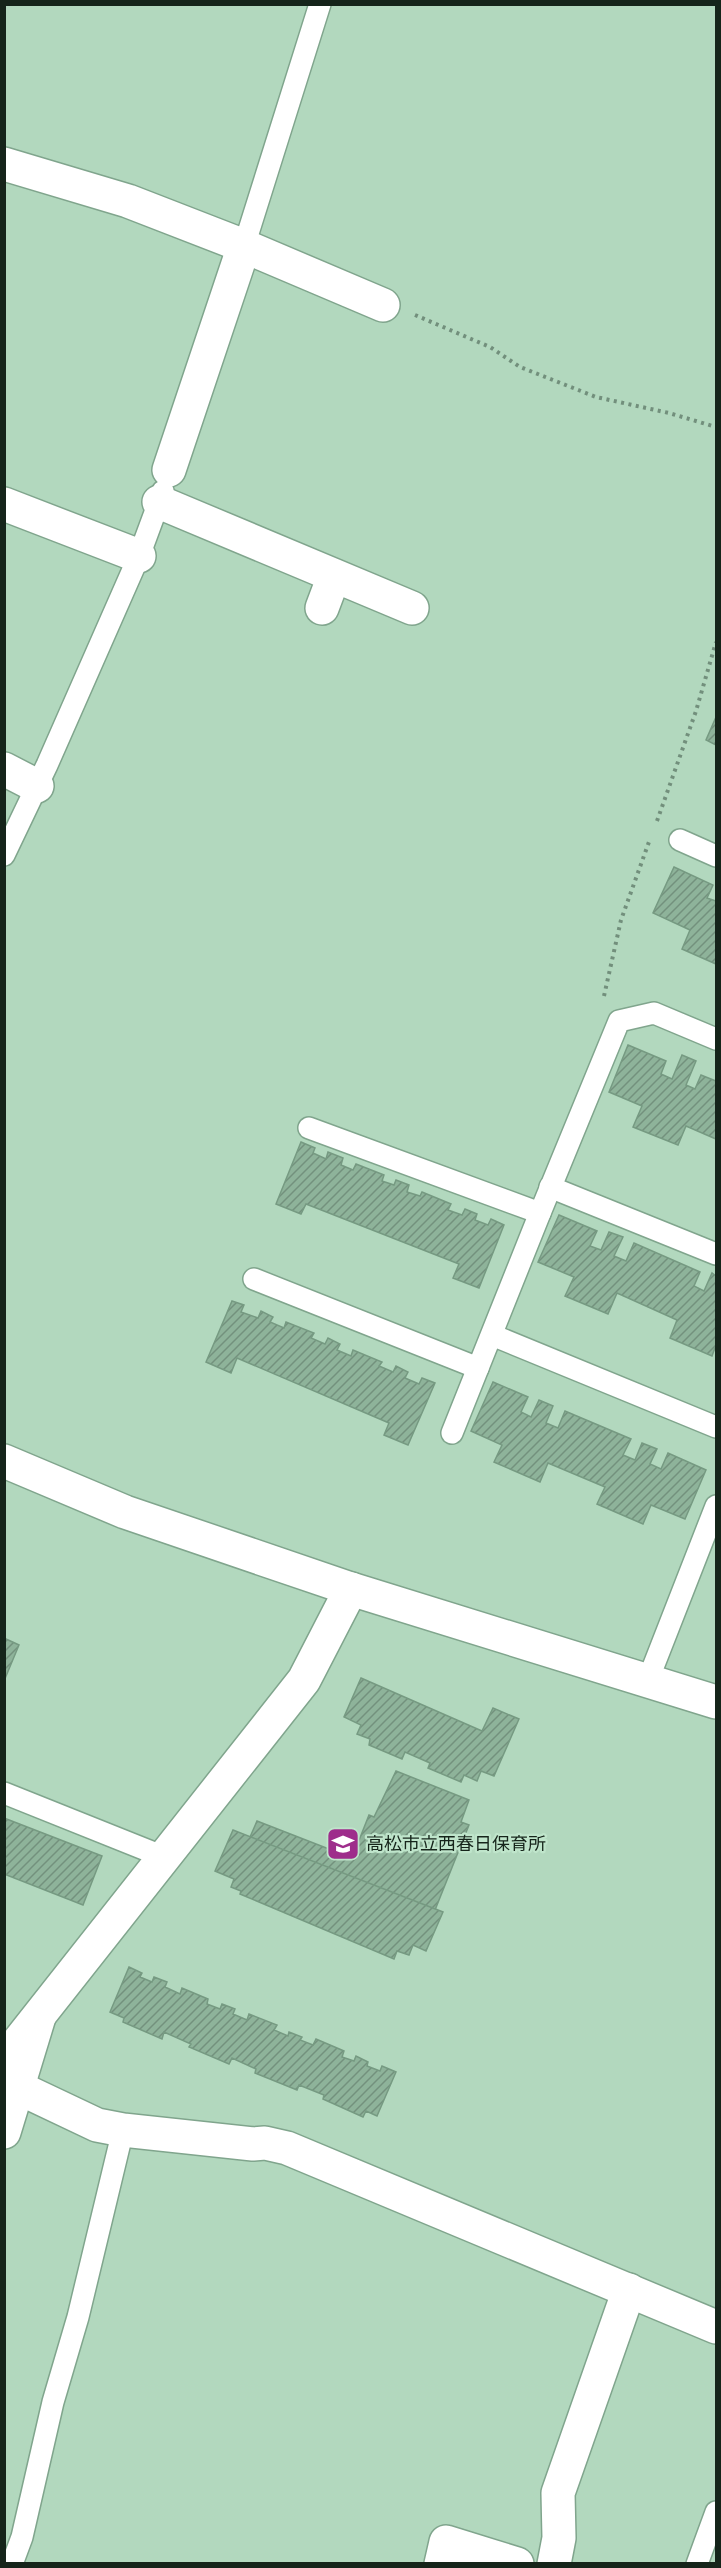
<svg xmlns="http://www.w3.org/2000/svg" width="721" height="2568" font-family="Jost,'Noto Sans JP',sans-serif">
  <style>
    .building { fill: url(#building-hatch); stroke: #769a82; stroke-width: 1.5 }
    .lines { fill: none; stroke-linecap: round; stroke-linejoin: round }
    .lane-casing { stroke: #80a58d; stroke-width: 24 }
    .street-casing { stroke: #80a58d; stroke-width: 36 }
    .secondary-casing { stroke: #80a58d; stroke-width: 36 }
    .path { stroke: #728f7c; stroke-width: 4; stroke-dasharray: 3 4.5; stroke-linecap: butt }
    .lane { stroke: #fff; stroke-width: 21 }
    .street { stroke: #fff; stroke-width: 33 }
    .secondary { stroke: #fff; stroke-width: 33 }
    .labels { text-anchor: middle; stroke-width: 4.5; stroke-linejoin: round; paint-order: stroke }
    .poi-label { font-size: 18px; fill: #15241a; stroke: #bfe5cb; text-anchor: start }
  </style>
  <defs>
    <pattern id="building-hatch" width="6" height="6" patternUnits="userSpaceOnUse" patternTransform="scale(1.5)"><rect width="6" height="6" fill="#8eb39a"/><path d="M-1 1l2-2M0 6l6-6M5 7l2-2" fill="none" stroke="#73917d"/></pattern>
  </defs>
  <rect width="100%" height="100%" fill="#b2d8be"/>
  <g class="building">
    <polygon points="716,717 716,745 706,740"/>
    <polygon points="674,867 713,885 707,898 716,901 716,964 682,949 690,930 653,913"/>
    <polygon points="628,1045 666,1061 661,1074 672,1079 682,1055 696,1061 686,1085 695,1089 701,1075 716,1081 716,1139 686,1126 678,1145 633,1127 642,1106 609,1092"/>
    <polygon points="301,1142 315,1148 313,1153 326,1159 328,1152 343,1158 341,1165 353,1170 356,1164 384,1175 382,1181 394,1185 396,1180 409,1185 407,1192 420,1196 422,1192 451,1204 448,1210 462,1215 465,1209 477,1214 475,1220 488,1225 491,1219 504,1225 479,1288 453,1278 459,1264 306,1204 301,1214 276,1204"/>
    <polygon points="559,1215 597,1231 590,1246 601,1250 609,1232 623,1237 614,1256 626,1261 634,1243 700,1272 694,1286 704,1291 712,1273 716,1276 716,1345 712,1356 670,1338 677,1320 617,1293 608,1314 565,1296 574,1277 538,1262"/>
    <polygon points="232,1301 244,1305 241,1312 258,1318 261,1311 273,1317 270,1322 284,1328 286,1322 314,1333 311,1338 325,1344 328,1338 340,1344 337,1350 351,1356 353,1350 382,1362 379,1366 393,1372 396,1366 408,1372 405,1378 419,1384 422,1378 435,1383 408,1445 384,1435 389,1423 237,1358 231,1373 206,1362"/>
    <polygon points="493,1382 528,1397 521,1412 531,1417 539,1400 553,1406 546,1423 558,1428 565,1411 631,1439 623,1455 635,1460 642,1443 657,1449 650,1464 661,1469 668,1453 706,1470 685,1519 651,1505 643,1524 597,1504 605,1487 548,1463 540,1482 494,1462 502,1445 471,1431"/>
    <polygon points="6,1639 19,1645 4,1681 4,1641"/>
    <polygon points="361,1678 482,1731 493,1708 519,1719 494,1776 481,1771 477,1781 464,1775 461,1782 428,1768 430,1763 405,1752 402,1759 369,1745 370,1739 357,1734 361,1725 344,1717"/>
    <polygon points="396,1771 469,1800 461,1822 469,1825 435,1910 250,1837 257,1821 352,1858 369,1815 374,1817"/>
    <polygon points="4,1818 102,1856 83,1905 4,1874"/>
    <polygon points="233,1830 443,1912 426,1951 413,1945 409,1955 397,1951 394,1959 240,1894 241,1891 231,1887 234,1879 215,1871"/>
    <polygon points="129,1967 142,1973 140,1977 152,1982 154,1977 167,1982 165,1987 180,1994 182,1988 208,1999 207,2004 220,2009 222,2004 235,2009 233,2014 247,2020 249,2014 277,2025 274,2030 288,2036 289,2032 302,2037 300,2040 313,2045 316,2039 344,2051 342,2057 354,2061 356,2056 368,2062 367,2066 380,2071 382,2066 396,2072 377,2116 366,2111 363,2117 323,2099 324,2095 299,2085 297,2090 255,2073 256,2069 232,2058 229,2064 189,2047 191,2044 164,2032 162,2039 123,2022 124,2018 110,2012"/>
  </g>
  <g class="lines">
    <g class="lane-casing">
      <g id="lane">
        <polyline points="244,246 320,4"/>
        <polyline points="680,840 716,856"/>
        <polyline points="4,855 47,765 139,556 163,491"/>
        <polyline points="309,1128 540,1213"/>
        <polyline points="550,1187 716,1254"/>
        <polyline points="254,1279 478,1368"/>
        <polyline points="492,1335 716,1427"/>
        <polyline points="452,1433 540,1213 619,1021 654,1013 716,1039"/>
        <polyline points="648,1680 716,1506"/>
        <polyline points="4,1793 164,1857"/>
        <polyline points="12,2564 22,2537 53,2402 78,2317 123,2130"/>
        <polyline points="697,2564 716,2512"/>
      </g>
    </g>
    <g class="street-casing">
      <g id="street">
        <polyline points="4,164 128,201 244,246 383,305"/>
        <polyline points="169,470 244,246"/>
        <polyline points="159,502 412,608"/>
        <polyline points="4,504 139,556"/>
        <polyline points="322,608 334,576"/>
        <polyline points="4,769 37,786"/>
        <polyline points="4,1461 125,1512 351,1589 716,1702"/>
        <polyline points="4,2081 97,2125 123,2130 253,2144 265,2143 287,2148 716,2327"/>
        <polyline points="4,2132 39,2017"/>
        <polyline points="441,2564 446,2542 517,2564"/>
        <polyline points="554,2564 559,2538 558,2493 629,2290"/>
      </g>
    </g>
    <g class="secondary-casing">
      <polyline id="secondary" points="4,2060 304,1680 351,1589"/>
    </g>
    <g class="path">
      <polyline points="415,315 490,347 520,367 596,397 669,413 716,427"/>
      <polyline points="657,821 696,711 716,642"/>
      <polyline points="604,996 621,920 650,839"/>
    </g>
    <use href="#lane" class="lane"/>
    <use href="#street" class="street"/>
    <use href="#secondary" class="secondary"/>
  </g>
  <defs>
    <g id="school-square" transform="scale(1.725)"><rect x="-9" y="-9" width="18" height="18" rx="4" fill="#9e2d8b" stroke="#bfe5cb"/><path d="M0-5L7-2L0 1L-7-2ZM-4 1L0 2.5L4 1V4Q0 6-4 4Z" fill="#fff"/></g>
  </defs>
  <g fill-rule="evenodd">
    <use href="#school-square" x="343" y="1844"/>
  </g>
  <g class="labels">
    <g class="poi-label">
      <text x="366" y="1850">高松市立西春日保育所</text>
    </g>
  </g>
  <rect width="721" height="2568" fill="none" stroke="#15241a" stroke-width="12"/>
</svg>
